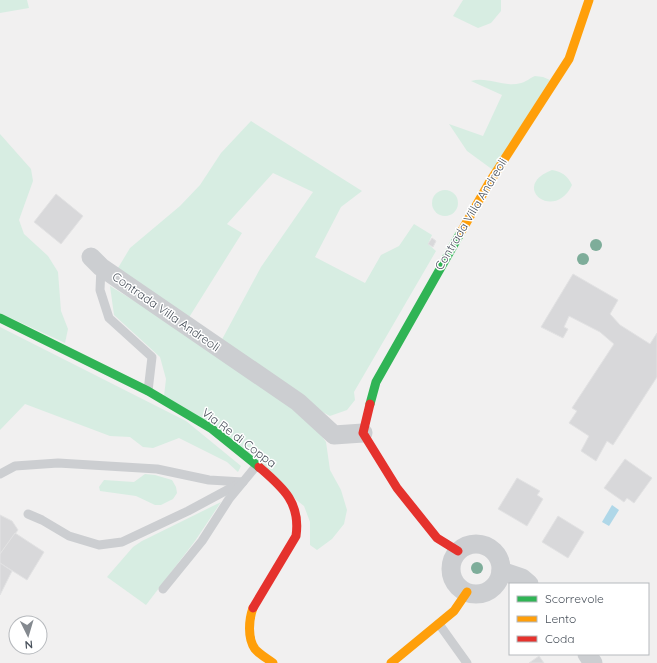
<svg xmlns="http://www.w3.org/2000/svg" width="657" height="663" font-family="Quicksand,sans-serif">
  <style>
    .green { fill: #d7ede2 }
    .water { fill: #afd7e8 }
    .building { fill: #d8d8da; stroke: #e2e2e3 }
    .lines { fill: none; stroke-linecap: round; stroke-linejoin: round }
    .lane { stroke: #ccced1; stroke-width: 9 }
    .street { stroke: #ccced1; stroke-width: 19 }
    .fast { stroke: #30b455; stroke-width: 9 }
    .slow { stroke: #ff9f0a; stroke-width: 9 }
    .jam { stroke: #e5322d; stroke-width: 9 }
    .tree { fill: #7ead9a }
    .labels { text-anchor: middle; stroke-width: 3; stroke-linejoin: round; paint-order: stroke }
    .street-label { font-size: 12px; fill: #49515b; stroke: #fff }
  </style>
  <rect width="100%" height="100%" fill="#f1f0f0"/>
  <g class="green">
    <polygon points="0,0 27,0 29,8 0,13"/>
    <polygon points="463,0 501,0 501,11 491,23 478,28 453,16"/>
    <path d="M535,76L543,77L550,80L493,170L467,151L449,124L483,136L502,95L471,81C488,76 504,88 521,83C526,82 530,78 535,76Z"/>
    <polygon points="251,121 362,191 341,207 315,257 365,283 381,255 399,246 414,224 432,235 428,244 436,251 354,392 355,400 347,410 330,416 311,406 219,345 261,267 313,192 273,173 227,224 242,233 188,319 115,273 130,248 180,206 200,185 221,153"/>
    <polygon points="0,134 31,169 33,181 19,220 24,234 48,256 58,272 61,311 68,329 65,343 0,313"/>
    <path d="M552,170C562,172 567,175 572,185C554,223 509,186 552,170Z"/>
    <circle cx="445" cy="203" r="13"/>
    <polygon points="110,286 216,351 307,416 326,442 330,470 341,490 347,510 344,524 332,539 317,550 310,545 310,522 304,506 164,396 166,379 160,357 114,315"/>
    <polygon points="0,327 186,421 241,466 238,472 227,462 179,438 153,448 143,447 130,437 110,436 25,404 0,430"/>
    <polygon points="145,474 155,475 172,480 176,487 177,493 173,499 161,505 155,505 136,496 100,491 99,487 104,480 134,482"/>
    <polygon points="221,502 195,541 146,605 107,577 133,547 142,541"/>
  </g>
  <polygon class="water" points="612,505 619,510 609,526 602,522"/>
  <g class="building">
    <polygon points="56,194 83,216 61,244 34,222"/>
    <polygon points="432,238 436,241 433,247 428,244"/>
    <polygon points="573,274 618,300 610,314 620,325 650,344 657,333 657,377 613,445 607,441 596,461 581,451 589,436 569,423 577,411 572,408 614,344 600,332 569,316 564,327 568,329 563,338 541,327"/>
    <polygon points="625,459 652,478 634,503 627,498 624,502 604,488"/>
    <polygon points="517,478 540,491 537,495 543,499 527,526 498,509"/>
    <polygon points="0,515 12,521 18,530 0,554"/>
    <polygon points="558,516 584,532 568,558 542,542"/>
    <polygon points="15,533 44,552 27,580 0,563 0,554"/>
    <polygon points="0,563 12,571 0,595"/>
    <polygon points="539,656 544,663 529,663"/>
  </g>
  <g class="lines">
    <g class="lane">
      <polyline points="101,267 100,290 109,318 152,357 148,391"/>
      <polyline points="0,474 15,466 58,463 157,469 209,480 243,482"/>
      <polyline points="28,514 42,520 69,536 99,545 122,542 188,511 242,482"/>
      <polyline points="163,589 202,541 229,499 257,465"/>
      <polyline points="439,624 467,663"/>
    </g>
    <g class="street">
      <polyline points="91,257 101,267 298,402 334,435 363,433"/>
      <circle cx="476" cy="569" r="25"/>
      <polyline points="501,571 522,578 529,584"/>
      <polyline points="587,654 593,663"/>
    </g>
    <g class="fast">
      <polyline points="0,318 148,391 212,429 259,467"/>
      <polyline points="370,404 376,382 461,232"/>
    </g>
    <g class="slow">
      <polyline points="461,232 489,183 569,59 589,0"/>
      <path d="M253,608C249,619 247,638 255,649C259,654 268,659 273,663"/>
      <polyline points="391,663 454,611 467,592"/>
    </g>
    <g class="jam">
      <polyline points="370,404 363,433 397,488 437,538 458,551"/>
      <path d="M253,608L296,536C301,502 282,487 259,467"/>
    </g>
  </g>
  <g class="tree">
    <circle cx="596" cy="245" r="6"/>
    <circle cx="583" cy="259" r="6"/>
    <circle cx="477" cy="568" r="6"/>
  </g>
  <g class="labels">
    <g class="street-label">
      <text transform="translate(471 214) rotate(-59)" y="4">Contrada Villa Andreoli</text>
      <text transform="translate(166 312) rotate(35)" y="4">Contrada Villa Andreoli</text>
      <text transform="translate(239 438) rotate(37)" y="4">Via Re di Coppa</text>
    </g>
  </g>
  <rect x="509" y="583" width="140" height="72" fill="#ffffff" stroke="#b6b9bd"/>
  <rect x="517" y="596" width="20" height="6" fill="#30b455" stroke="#b6b9bd"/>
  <text x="545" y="603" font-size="12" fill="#49515b">Scorrevole</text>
  <rect x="517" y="616" width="20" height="6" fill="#ff9f0a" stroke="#b6b9bd"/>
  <text x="545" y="623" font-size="12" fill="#49515b">Lento</text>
  <rect x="517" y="636" width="20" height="6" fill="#e5322d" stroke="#b6b9bd"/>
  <text x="545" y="643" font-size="12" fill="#49515b">Coda</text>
  <g transform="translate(28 635) rotate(175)"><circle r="19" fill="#ffffff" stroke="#b6b9bd"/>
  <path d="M0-3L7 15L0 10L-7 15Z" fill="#84898f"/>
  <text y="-6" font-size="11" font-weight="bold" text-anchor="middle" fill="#49515b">N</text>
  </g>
</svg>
